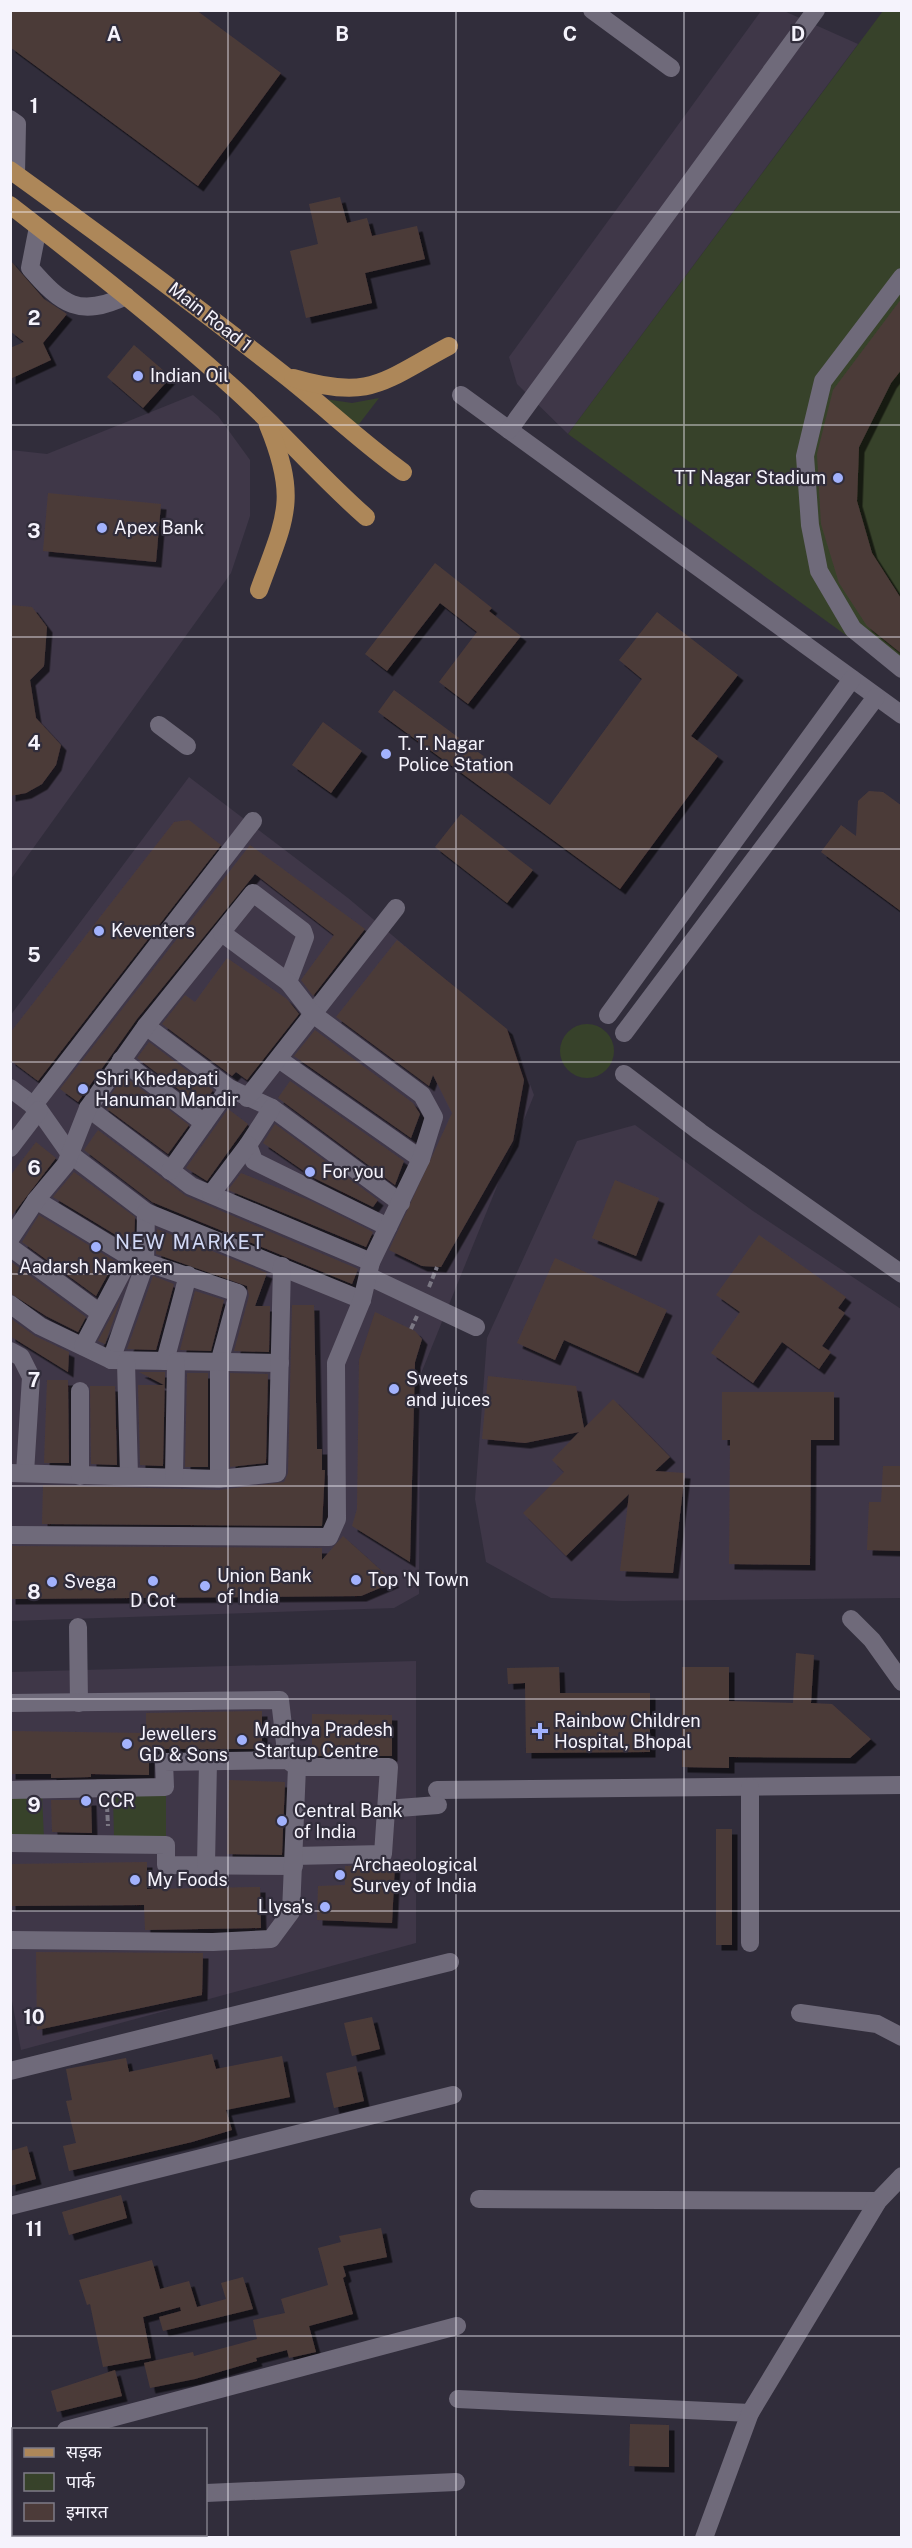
<svg xmlns="http://www.w3.org/2000/svg" width="912" height="2548" font-family="'Public Sans','Noto Sans Devanagari',sans-serif">
  <style>
    .commercial { fill: #3f3748 }
    .green { fill: #37422a }
    .building { fill: #4c3b39; filter: url(#shadow) }
    .lines { fill: none; stroke-linecap: round; stroke-linejoin: round }
    .path { stroke: #7b7884; stroke-width: 4; stroke-dasharray: 6 3; stroke-linecap: butt }
    .minor { stroke: #6f6a7a; stroke-width: 18 }
    .major { stroke: #ad8759; stroke-width: 18 }
    .grid { fill: none; stroke: #f5f3fc; stroke-width: 1.5; stroke-opacity: 0.55 }
    .poi-dot { fill: #a2b2fd; stroke: #312d3b; stroke-width: 2 }
    .labels { text-anchor: middle; stroke-width: 4.5; stroke-linejoin: round; paint-order: stroke }
    .street-label { font-size: 18px; fill: #f5f3fc; stroke: #312d3b }
    .poi-label { font-size: 18px; fill: #f5f3fc; stroke: #312d3b; text-anchor: start }
    .neighbourhood-label { font-size: 20px; letter-spacing: 1.5px; fill: #d2d9f6; stroke: #312d3b }
    .grid-label { font-size: 20px; text-anchor: middle; font-weight: bold; fill: #f5f3fc; stroke: #312d3b; stroke-width: 4.5; stroke-linejoin: round; paint-order: stroke }
  </style>
  <defs>
    <filter id="shadow"><feDropShadow dx="5.5" dy="5.5" stdDeviation="0" flood-color="#0009"/></filter>
  </defs>
  <rect width="100%" height="100%" fill="#312d3b"/>
  <g class="commercial">
    <polygon points="761,11 784,11 858,44 568,434 517,384 509,357"/>
    <polygon points="193,395 218,416 250,460 250,516 231,573 11,879 11,450 47,454"/>
    <polygon points="189,777 348,898 512,1036 534,1095 420,1376 419,1594 394,1608 11,1621 10,1016"/>
    <polygon points="635,1125 753,1211 901,1309 901,1598 623,1601 551,1598 486,1562 475,1499 487,1338 577,1141"/>
    <polygon points="416,1661 416,1943 21,2050 10,1990 10,1672"/>
  </g>
  <g class="green">
    <polygon points="883,11 901,11 901,675 568,434"/>
    <polygon points="379,398 356,428 325,399 352,403"/>
    <circle cx="587" cy="1051" r="27"/>
    <polygon points="10,1795 42,1795 44,1839 11,1840"/>
    <polygon points="166,1795 166,1836 114,1837 113,1796"/>
  </g>
  <g class="building">
    <polygon points="10,10 196,10 281,73 198,186 10,47"/>
    <polygon points="340,197 347,223 367,218 372,236 417,226 425,259 365,273 372,303 306,318 290,251 318,244 309,204"/>
    <polygon points="10,260 44,299 67,314 43,343 51,360 10,379 10,348 24,342 10,331"/>
    <polygon points="902,298 902,369 891,383 859,447 857,501 872,553 902,600 902,654 867,626 839,583 821,524 817,454 833,390"/>
    <polygon points="134,345 171,377 143,408 107,377"/>
    <polygon points="48,493 161,504 156,562 43,551"/>
    <polygon points="435,563 492,608 489,611 521,636 468,704 439,682 477,632 440,603 387,671 365,654"/>
    <polygon points="10,605 32,607 47,627 44,666 30,680 36,718 61,745 56,765 42,784 26,793 10,796"/>
    <polygon points="657,612 738,675 691,736 718,756 620,889 378,712 394,690 550,805 642,679 619,660"/>
    <polygon points="323,722 362,751 331,793 292,765"/>
    <polygon points="869,791 883,792 902,806 902,912 821,852 841,825 856,836 858,801"/>
    <polygon points="461,814 533,870 507,903 435,847"/>
    <polygon points="189,820 221,845 38,1081 10,1060 10,1033 174,822"/>
    <polygon points="250,845 365,929 313,996 301,980 334,935 255,874 137,1019 78,1102 60,1089"/>
    <polygon points="397,940 507,1029 524,1080 513,1141 441,1267 422,1266 389,1250 452,1113 433,1075 429,1086 336,1017"/>
    <polygon points="227,958 287,999 299,1014 247,1080 236,1072 232,1076 162,1024 185,995 195,1002"/>
    <polygon points="315,1030 413,1103 420,1114 411,1138 294,1056"/>
    <polygon points="149,1042 213,1090 202,1107 137,1058"/>
    <polygon points="124,1076 189,1125 168,1154 103,1106"/>
    <polygon points="290,1081 404,1161 395,1185 278,1098"/>
    <polygon points="228,1109 248,1124 207,1181 186,1168"/>
    <polygon points="275,1124 378,1200 373,1207 314,1178 263,1143"/>
    <polygon points="98,1130 186,1196 358,1269 352,1284 152,1202 84,1150"/>
    <polygon points="36,1142 56,1158 10,1218 10,1176"/>
    <polygon points="74,1172 135,1217 134,1246 53,1197"/>
    <polygon points="241,1173 311,1201 373,1232 366,1247 228,1190"/>
    <polygon points="615,1180 659,1198 636,1256 592,1238"/>
    <polygon points="39,1215 115,1261 96,1296 22,1242"/>
    <polygon points="157,1229 267,1273 255,1306 270,1306 269,1352 234,1351 249,1296 247,1286 156,1254"/>
    <polygon points="759,1235 846,1297 838,1308 845,1313 822,1346 831,1352 819,1369 782,1342 753,1383 711,1353 740,1312 716,1295"/>
    <polygon points="555,1258 667,1310 638,1373 564,1340 555,1360 517,1343"/>
    <polygon points="10,1261 86,1317 78,1332 46,1316 10,1293"/>
    <polygon points="153,1276 174,1284 156,1350 127,1349"/>
    <polygon points="195,1291 224,1300 211,1351 180,1350"/>
    <polygon points="121,1298 105,1344 98,1341"/>
    <polygon points="292,1305 314,1305 317,1449 322,1449 322,1470 325,1470 322,1526 42,1524 43,1485 219,1490 284,1482 288,1473"/>
    <polygon points="375,1312 415,1331 422,1339 415,1362 410,1562 352,1526 357,1509 359,1360"/>
    <polygon points="10,1318 35,1336 69,1352 68,1372 10,1336"/>
    <polygon points="139,1372 165,1372 163,1466 140,1465 138,1385 164,1385"/>
    <polygon points="187,1373 208,1373 208,1467 185,1467"/>
    <polygon points="230,1373 268,1374 266,1463 230,1467"/>
    <polygon points="488,1376 576,1386 584,1428 613,1399 670,1457 655,1471 685,1473 673,1573 620,1571 629,1494 566,1556 523,1513 564,1472 552,1460 579,1432 525,1443 482,1439"/>
    <polygon points="47,1380 68,1380 69,1463 44,1463"/>
    <polygon points="90,1386 115,1386 117,1465 91,1464"/>
    <polygon points="722,1392 834,1392 834,1440 811,1440 810,1565 729,1564 730,1440 722,1440"/>
    <polygon points="883,1466 902,1466 902,1551 867,1550 869,1502 881,1502"/>
    <polygon points="343,1536 394,1582 361,1596 10,1599 10,1546 322,1548 322,1560"/>
    <polygon points="796,1653 814,1655 811,1703 832,1704 871,1739 850,1758 729,1757 729,1768 682,1767 682,1667 729,1667 729,1701 793,1703"/>
    <polygon points="559,1667 560,1693 650,1693 650,1752 526,1753 525,1683 508,1684 507,1668"/>
    <polygon points="262,1711 262,1749 149,1749 149,1775 91,1774 91,1777 51,1778 51,1774 10,1774 10,1731 146,1733 146,1713"/>
    <polygon points="312,1714 392,1715 392,1756 312,1756"/>
    <polygon points="229,1780 285,1782 282,1855 227,1854"/>
    <polygon points="51,1800 91,1800 92,1833 52,1832"/>
    <rect x="716" y="1829" width="16" height="116"/>
    <polygon points="147,1862 147,1889 260,1887 261,1928 145,1930 144,1905 10,1906 10,1864"/>
    <polygon points="390,1862 395,1863 392,1923 317,1920 318,1886 345,1885 345,1866 383,1865"/>
    <polygon points="36,1952 203,1953 202,1995 37,2030"/>
    <polygon points="372,2017 380,2049 352,2056 344,2023"/>
    <polygon points="212,2054 216,2069 282,2056 290,2097 226,2110 232,2130 192,2142 69,2171 63,2146 76,2143 66,2101 72,2100 66,2069 126,2058 129,2072"/>
    <polygon points="356,2066 364,2101 334,2108 326,2073"/>
    <polygon points="27,2146 36,2179 10,2186 10,2151"/>
    <polygon points="121,2195 127,2218 69,2235 62,2212"/>
    <polygon points="381,2228 387,2257 343,2266 346,2276 343,2278 353,2314 309,2326 316,2352 289,2358 287,2350 256,2358 257,2361 195,2379 150,2388 144,2363 193,2352 194,2356 257,2339 253,2320 285,2313 281,2299 328,2285 318,2248 341,2242 339,2236"/>
    <polygon points="152,2260 160,2289 189,2281 197,2307 226,2299 221,2283 243,2277 253,2309 163,2331 159,2317 181,2311 180,2307 143,2317 151,2358 103,2367 90,2304 87,2305 79,2280"/>
    <polygon points="115,2370 122,2396 57,2412 51,2391"/>
    <polygon points="630,2424 669,2425 669,2467 629,2466"/>
  </g>
  <g class="lines">
    <g class="path">
      <polyline points="429,1287 437,1267"/>
      <polyline points="411,1329 417,1316"/>
      <polyline points="107,1806 108,1826"/>
    </g>
    <g class="minor">
      <polyline points="592,10 671,68"/>
      <polyline points="10,119 17,124 16,174"/>
      <path d="M38,227L30,268C62,305 79,318 126,296"/>
      <polyline points="902,277 823,381 805,456 810,525 819,571 853,629 902,669"/>
      <polyline points="461,395 902,715"/>
      <polyline points="509,430 816,10"/>
      <polyline points="159,725 187,746"/>
      <polyline points="608,1015 852,679"/>
      <polyline points="146,1026 229,1088 272,1108 401,1203"/>
      <polyline points="624,1033 876,697"/>
      <polyline points="121,1060 204,1123"/>
      <polyline points="280,1060 421,1159"/>
      <polyline points="624,1074 700,1132 902,1274"/>
      <polyline points="10,1088 39,1110 70,1154 146,1212 145,1264 111,1360"/>
      <polyline points="247,1098 396,908"/>
      <polyline points="33,1106 253,821"/>
      <polyline points="88,1108 191,1186 371,1262"/>
      <polyline points="272,1108 248,1145 254,1161 388,1227"/>
      <polyline points="10,1148 39,1110"/>
      <polyline points="170,1171 229,1088"/>
      <polyline points="211,1194 248,1145"/>
      <polyline points="36,1200 130,1257 238,1293 219,1363 219,1479"/>
      <polyline points="146,1212 362,1300"/>
      <polyline points="10,1239 36,1200 66,1164 88,1108 146,1026 253,893 303,931 305,937 288,982"/>
      <polyline points="10,1247 100,1313"/>
      <polyline points="368,1276 476,1327"/>
      <polyline points="10,1304 40,1326 111,1360 280,1363"/>
      <polyline points="83,1346 130,1257"/>
      <polyline points="10,1351 21,1357 31,1377 25,1473"/>
      <polyline points="165,1361 188,1275"/>
      <polyline points="126,1362 129,1476"/>
      <polyline points="10,1473 219,1479 277,1473 282,1266"/>
      <polyline points="80,1476 80,1391"/>
      <polyline points="174,1476 176,1362"/>
      <polyline points="10,1535 329,1537 337,1519 336,1363 362,1300 371,1262 421,1159 434,1117 422,1095 313,1014 288,982 222,933"/>
      <polyline points="851,1619 872,1640 902,1682"/>
      <polyline points="78,1627 79,1703"/>
      <polyline points="10,1703 280,1700 287,1760"/>
      <polyline points="10,1790 165,1787 164,1762 287,1760 297,1767 389,1767 383,1854 294,1856"/>
      <polyline points="437,1790 902,1785"/>
      <polyline points="386,1809 438,1805"/>
      <polyline points="10,1843 166,1845 166,1865 294,1866"/>
      <polyline points="206,1865 208,1762"/>
      <polyline points="10,1940 213,1942 271,1939 291,1912 297,1767"/>
      <polyline points="750,1943 750,1787"/>
      <polyline points="800,2013 877,2024 902,2037"/>
      <polyline points="10,2071 450,1962"/>
      <polyline points="479,2199 878,2201"/>
      <polyline points="10,2206 453,2095"/>
      <polyline points="458,2399 750,2413"/>
      <polyline points="66,2430 457,2326"/>
      <polyline points="10,2450 14,2452"/>
      <polyline points="206,2493 456,2482"/>
      <polyline points="704,2538 750,2413 878,2201 902,2176"/>
    </g>
    <g class="major">
      <path d="M10,170C103,237 194,304 283,374C324,406 361,442 403,472"/>
      <path d="M10,205C85,263 159,321 229,384C277,426 318,475 366,517"/>
      <path d="M293,378C371,401 383,381 449,346"/>
      <path d="M259,590C285,518 299,500 268,425"/>
    </g>
  </g>
  <path class="grid" d="M228,10V2538M456,10V2538M684,10V2538M10,212H902M10,425H902M10,637H902M10,849H902M10,1062H902M10,1274H902M10,1486H902M10,1699H902M10,1911H902M10,2123H902M10,2336H902"/>
  <g class="poi-dot">
    <circle cx="138" cy="376" r="6"/>
    <circle cx="838" cy="478" r="6"/>
    <circle cx="102" cy="528" r="6"/>
    <circle cx="386" cy="754" r="6"/>
    <circle cx="99" cy="931" r="6"/>
    <circle cx="83" cy="1089" r="6"/>
    <circle cx="310" cy="1172" r="6"/>
    <circle cx="96" cy="1247" r="6"/>
    <circle cx="394" cy="1389" r="6"/>
    <circle cx="356" cy="1580" r="6"/>
    <circle cx="153" cy="1581" r="6"/>
    <circle cx="52" cy="1582" r="6"/>
    <circle cx="205" cy="1586" r="6"/>
    <path d="M537 1722h6v6h6v6h-6v6h-6v-6h-6v-6h6z"/>
    <circle cx="242" cy="1740" r="6"/>
    <circle cx="127" cy="1744" r="6"/>
    <circle cx="86" cy="1801" r="6"/>
    <circle cx="282" cy="1821" r="6"/>
    <circle cx="340" cy="1875" r="6"/>
    <circle cx="135" cy="1880" r="6"/>
    <circle cx="325" cy="1907" r="6"/>
  </g>
  <g class="labels">
    <g class="street-label">
      <text transform="translate(210 317) rotate(38)" y="6">Main Road 1</text>
    </g>
    <g class="poi-label">
      <text x="150" y="382">Indian Oil</text>
      <text x="826" y="484" text-anchor="end">TT Nagar Stadium</text>
      <text x="114" y="534">Apex Bank</text>
      <text x="398" y="750">T. T. Nagar<tspan x="398" dy="21">Police Station</tspan></text>
      <text x="111" y="937">Keventers</text>
      <text x="95" y="1085">Shri Khedapati<tspan x="95" dy="21">Hanuman Mandir</tspan></text>
      <text x="322" y="1178">For you</text>
      <text x="96" y="1273" text-anchor="middle">Aadarsh Namkeen</text>
      <text x="406" y="1385">Sweets<tspan x="406" dy="21">and juices</tspan></text>
      <text x="217" y="1582">Union Bank<tspan x="217" dy="21">of India</tspan></text>
      <text x="368" y="1586">Top 'N Town</text>
      <text x="64" y="1588">Svega</text>
      <text x="153" y="1607" text-anchor="middle">D Cot</text>
      <text x="554" y="1727">Rainbow Children<tspan x="554" dy="21">Hospital, Bhopal</tspan></text>
      <text x="254" y="1736">Madhya Pradesh<tspan x="254" dy="21">Startup Centre</tspan></text>
      <text x="139" y="1740">Jewellers<tspan x="139" dy="21">GD &amp; Sons</tspan></text>
      <text x="98" y="1807">CCR</text>
      <text x="294" y="1817">Central Bank<tspan x="294" dy="21">of India</tspan></text>
      <text x="352" y="1871">Archaeological<tspan x="352" dy="21">Survey of India</tspan></text>
      <text x="147" y="1886">My Foods</text>
      <text x="313" y="1913" text-anchor="end">Llysa's</text>
    </g>
    <g class="neighbourhood-label">
      <text x="190" y="1249">NEW MARKET</text>
    </g>
  </g>
  <g class="grid-label">
    <text x="114" y="41">A</text>
    <text x="342" y="41">B</text>
    <text x="570" y="41">C</text>
    <text x="798" y="41">D</text>
    <text x="34" y="113">1</text>
    <text x="34" y="325">2</text>
    <text x="34" y="538">3</text>
    <text x="34" y="750">4</text>
    <text x="34" y="962">5</text>
    <text x="34" y="1175">6</text>
    <text x="34" y="1387">7</text>
    <text x="34" y="1599">8</text>
    <text x="34" y="1812">9</text>
    <text x="34" y="2024">10</text>
    <text x="34" y="2236">11</text>
  </g>
  <rect width="912" height="2548" fill="none" stroke="#f5f3fc" stroke-width="24"/>
  <rect x="12" y="2428" width="195" height="108" fill="#312d3b" stroke="#7f7c88" stroke-width="1.5"/>
  <rect x="24" y="2448" width="30" height="9" fill="#ad8759" stroke="#7f7c88" stroke-width="1.5"/>
  <text x="66" y="2458" font-size="18" fill="#f5f3fc">सड़क</text>
  <rect x="24" y="2473" width="30" height="18" fill="#37422a" stroke="#7f7c88" stroke-width="1.5"/>
  <text x="66" y="2488" font-size="18" fill="#f5f3fc">पार्क</text>
  <rect x="24" y="2503" width="30" height="18" fill="#4c3b39" stroke="#7f7c88" stroke-width="1.5"/>
  <text x="66" y="2518" font-size="18" fill="#f5f3fc">इमारत</text>
</svg>
